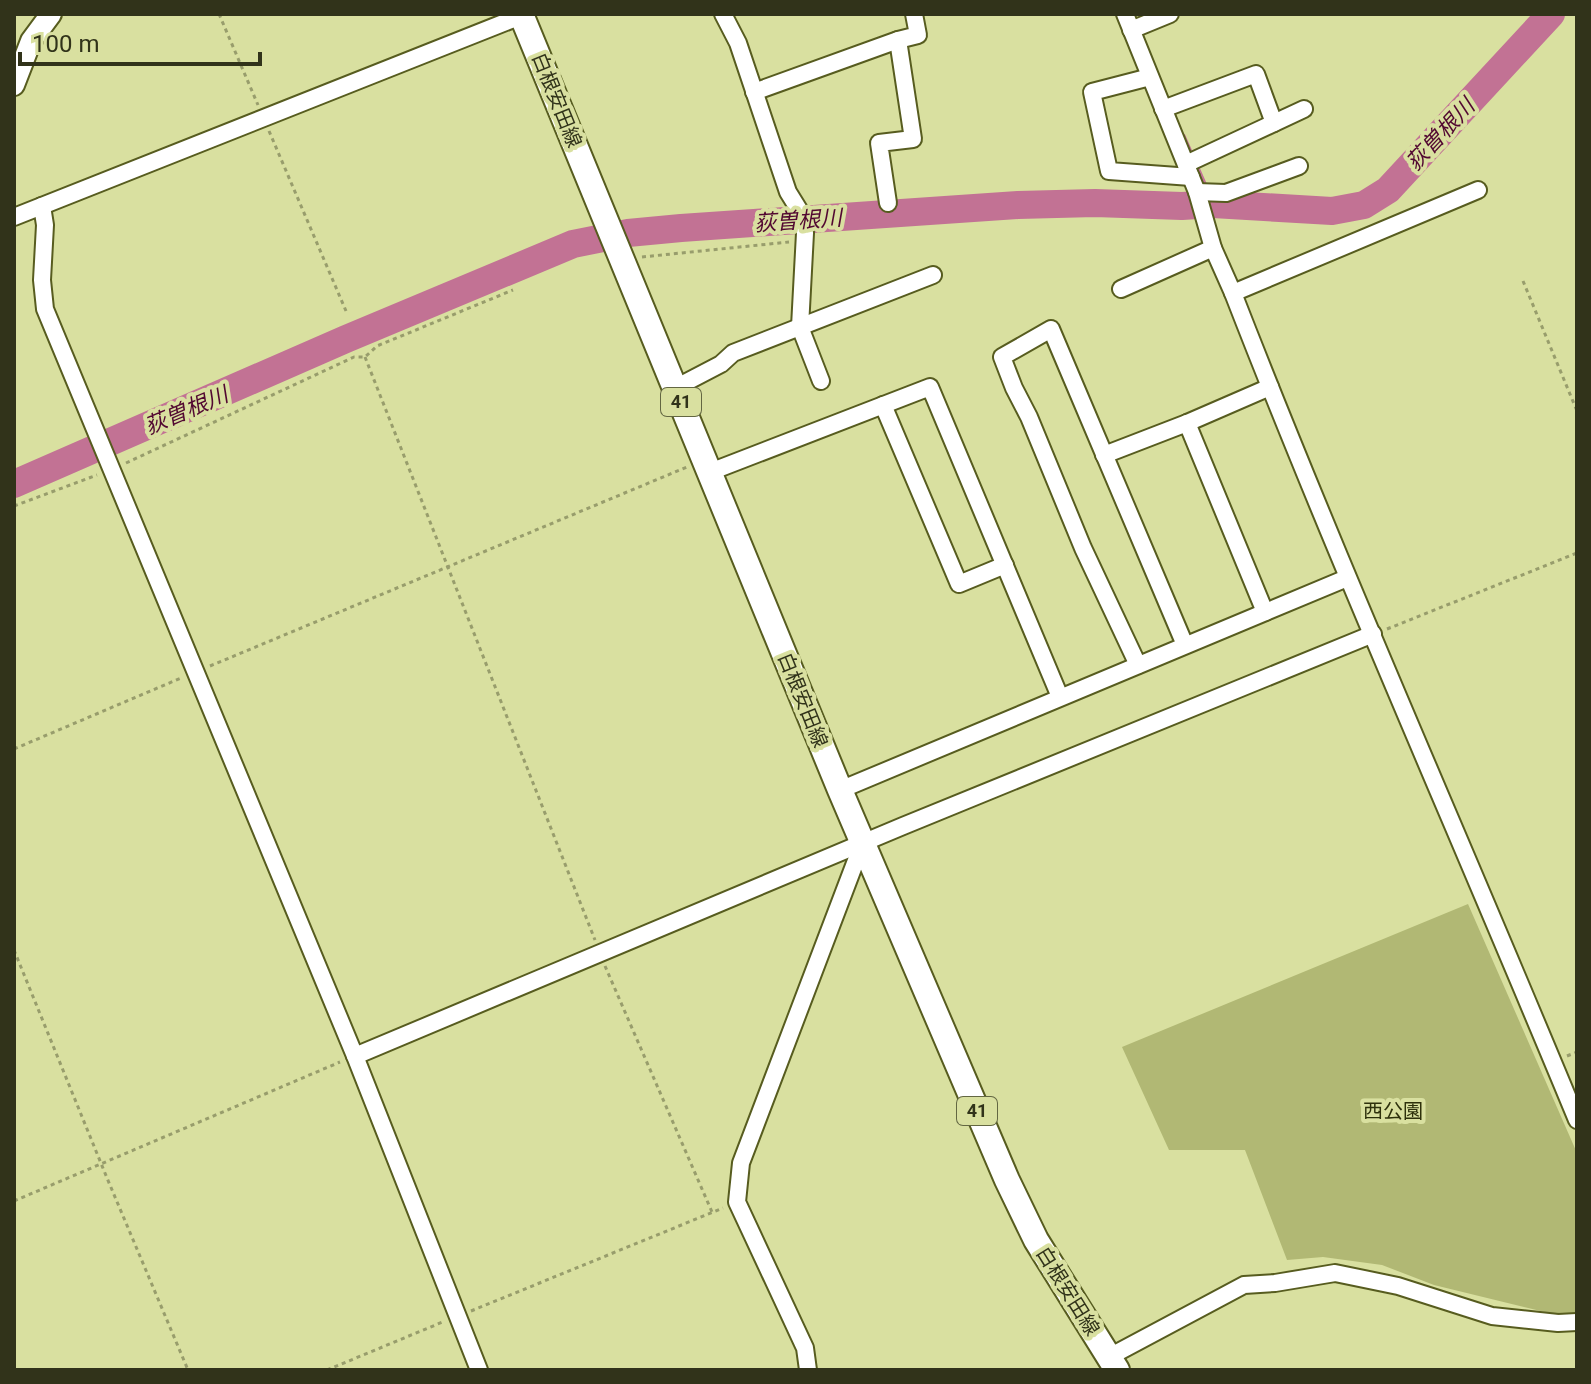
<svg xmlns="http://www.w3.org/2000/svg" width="1591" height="1384" font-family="Roboto,'Noto Sans JP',sans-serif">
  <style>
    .green { fill: #b1b874 }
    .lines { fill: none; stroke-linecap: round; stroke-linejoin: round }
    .stream { stroke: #c27294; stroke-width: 5 }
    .river { stroke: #c27294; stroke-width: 28 }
    .minor-casing { stroke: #575c1f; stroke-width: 20 }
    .tertiary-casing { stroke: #575c1f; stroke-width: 24 }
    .primary-casing { stroke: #575c1f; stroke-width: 28 }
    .path { stroke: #989d6c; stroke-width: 3; stroke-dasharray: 4 4; stroke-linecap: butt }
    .minor { stroke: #fff; stroke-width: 16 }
    .tertiary { stroke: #fff; stroke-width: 20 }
    .primary { stroke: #fff; stroke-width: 24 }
    .labels { text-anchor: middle; stroke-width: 8; stroke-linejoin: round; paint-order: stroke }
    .shield { fill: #d9e0a0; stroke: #636742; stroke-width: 2 }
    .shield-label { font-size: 18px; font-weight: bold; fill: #31331a }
    .street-label { font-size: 20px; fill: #31331a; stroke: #d9e0a0 }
    .park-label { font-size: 20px; fill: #2e310c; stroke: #d9e0a0 }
    .water-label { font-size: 22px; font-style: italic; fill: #520831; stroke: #d9e0a0 }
  </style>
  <rect width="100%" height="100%" fill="#d9e0a0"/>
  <polygon class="green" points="1468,904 1577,1153 1577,1313 1553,1314 1434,1285 1382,1265 1323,1257 1287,1260 1245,1150 1169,1150 1122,1047"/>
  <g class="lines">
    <polyline class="stream" points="1183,136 1213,204"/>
    <polyline class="river" points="14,484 346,339 573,244 628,233 681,228 1018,205 1095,203 1182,206 1213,204 1332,211 1364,205 1388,190 1551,14"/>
    <g class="minor-casing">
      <g id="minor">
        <polyline points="723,14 738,43 788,192 801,213 805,233 800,327 821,381"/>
        <path d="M1125,14L1197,192L1213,248L1233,293C1341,571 1463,844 1577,1120"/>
        <polyline points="1131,30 1170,14"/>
        <polyline points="1150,77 1092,92 1109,171 1191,177"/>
        <polyline points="754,92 898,40"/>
        <polyline points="1163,109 1256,74 1274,123"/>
        <polyline points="1186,164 1304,109"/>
        <polyline points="1197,192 1226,193 1299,166"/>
        <polyline points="888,203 879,143 913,139 898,40 918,35 914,14"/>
        <polyline points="42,206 45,225 42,280 45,309 355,1056 479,1370"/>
        <polyline points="14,217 526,14"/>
        <polyline points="1121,289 1213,248"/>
        <polyline points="1233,293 1478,190"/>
        <polyline points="675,388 721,364 733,353 933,275"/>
        <polyline points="883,405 959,584 1005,565"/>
        <polyline points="1187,423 1265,612"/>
        <polyline points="1104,455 1187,423 1270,387"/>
        <polyline points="710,472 930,387 1060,697"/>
        <polyline points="1138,665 1083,548 1029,417 1014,388 1002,357 1051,329 1185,645"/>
        <polyline points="840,790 1347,578"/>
        <polyline points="355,1056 903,826 1373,634"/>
        <polyline points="1109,1357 1244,1285 1275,1283 1335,1273 1398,1286 1492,1316 1558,1323 1577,1322"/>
        <polyline points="808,1370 805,1348 737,1202 741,1163 863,842"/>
      </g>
    </g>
    <g class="tertiary-casing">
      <polyline id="tertiary" points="14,85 31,41 51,14"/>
    </g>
    <g class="primary-casing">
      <polyline id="primary" points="521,14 840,790 1007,1180 1036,1240 1117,1370"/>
    </g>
    <g class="path">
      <polyline points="219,14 258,105"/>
      <polyline points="269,131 346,311"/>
      <polyline points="642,257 789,242"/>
      <polyline points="1523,281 1577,411"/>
      <polyline points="365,357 595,940"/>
      <polyline points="126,463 354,357 365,357 377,346 513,290"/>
      <polyline points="14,506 97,475"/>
      <polyline points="1387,629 1577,553"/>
      <polyline points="210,666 687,467"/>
      <polyline points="14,749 181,678"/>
      <polyline points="14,950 107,1178 188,1370"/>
      <polyline points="605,966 712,1212"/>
      <polyline points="1567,1056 1577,1052"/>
      <polyline points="14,1201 340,1062"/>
      <polyline points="471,1311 723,1208"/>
      <polyline points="327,1370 445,1321"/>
    </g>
    <use href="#minor" class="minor"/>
    <use href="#tertiary" class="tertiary"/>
    <use href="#primary" class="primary"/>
  </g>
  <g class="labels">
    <g class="shield">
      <rect x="661" y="388" width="40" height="28" rx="6"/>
      <rect x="957" y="1097" width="40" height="28" rx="6"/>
    </g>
    <g class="shield-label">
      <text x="681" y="408">41</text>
      <text x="977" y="1117">41</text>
    </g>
    <g class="street-label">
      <text transform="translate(557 100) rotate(68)" y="7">白根安田線</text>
      <text transform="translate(803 700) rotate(68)" y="7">白根安田線</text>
      <text transform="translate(1068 1291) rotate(58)" y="7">白根安田線</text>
    </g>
    <g class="park-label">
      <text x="1393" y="1118">西公園</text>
    </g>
    <g class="water-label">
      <text transform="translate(1440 134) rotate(-47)" y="8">荻曽根川</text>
      <text transform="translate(798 220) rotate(-4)" y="8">荻曽根川</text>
      <text transform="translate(186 410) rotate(-23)" y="8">荻曽根川</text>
    </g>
  </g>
  <rect width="1591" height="1384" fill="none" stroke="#31331a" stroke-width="32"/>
  <path d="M20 52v12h240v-12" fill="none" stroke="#31331a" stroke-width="4"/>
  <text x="32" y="52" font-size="24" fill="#31331a" stroke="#d9e0a0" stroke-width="6" paint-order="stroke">100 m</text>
</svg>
